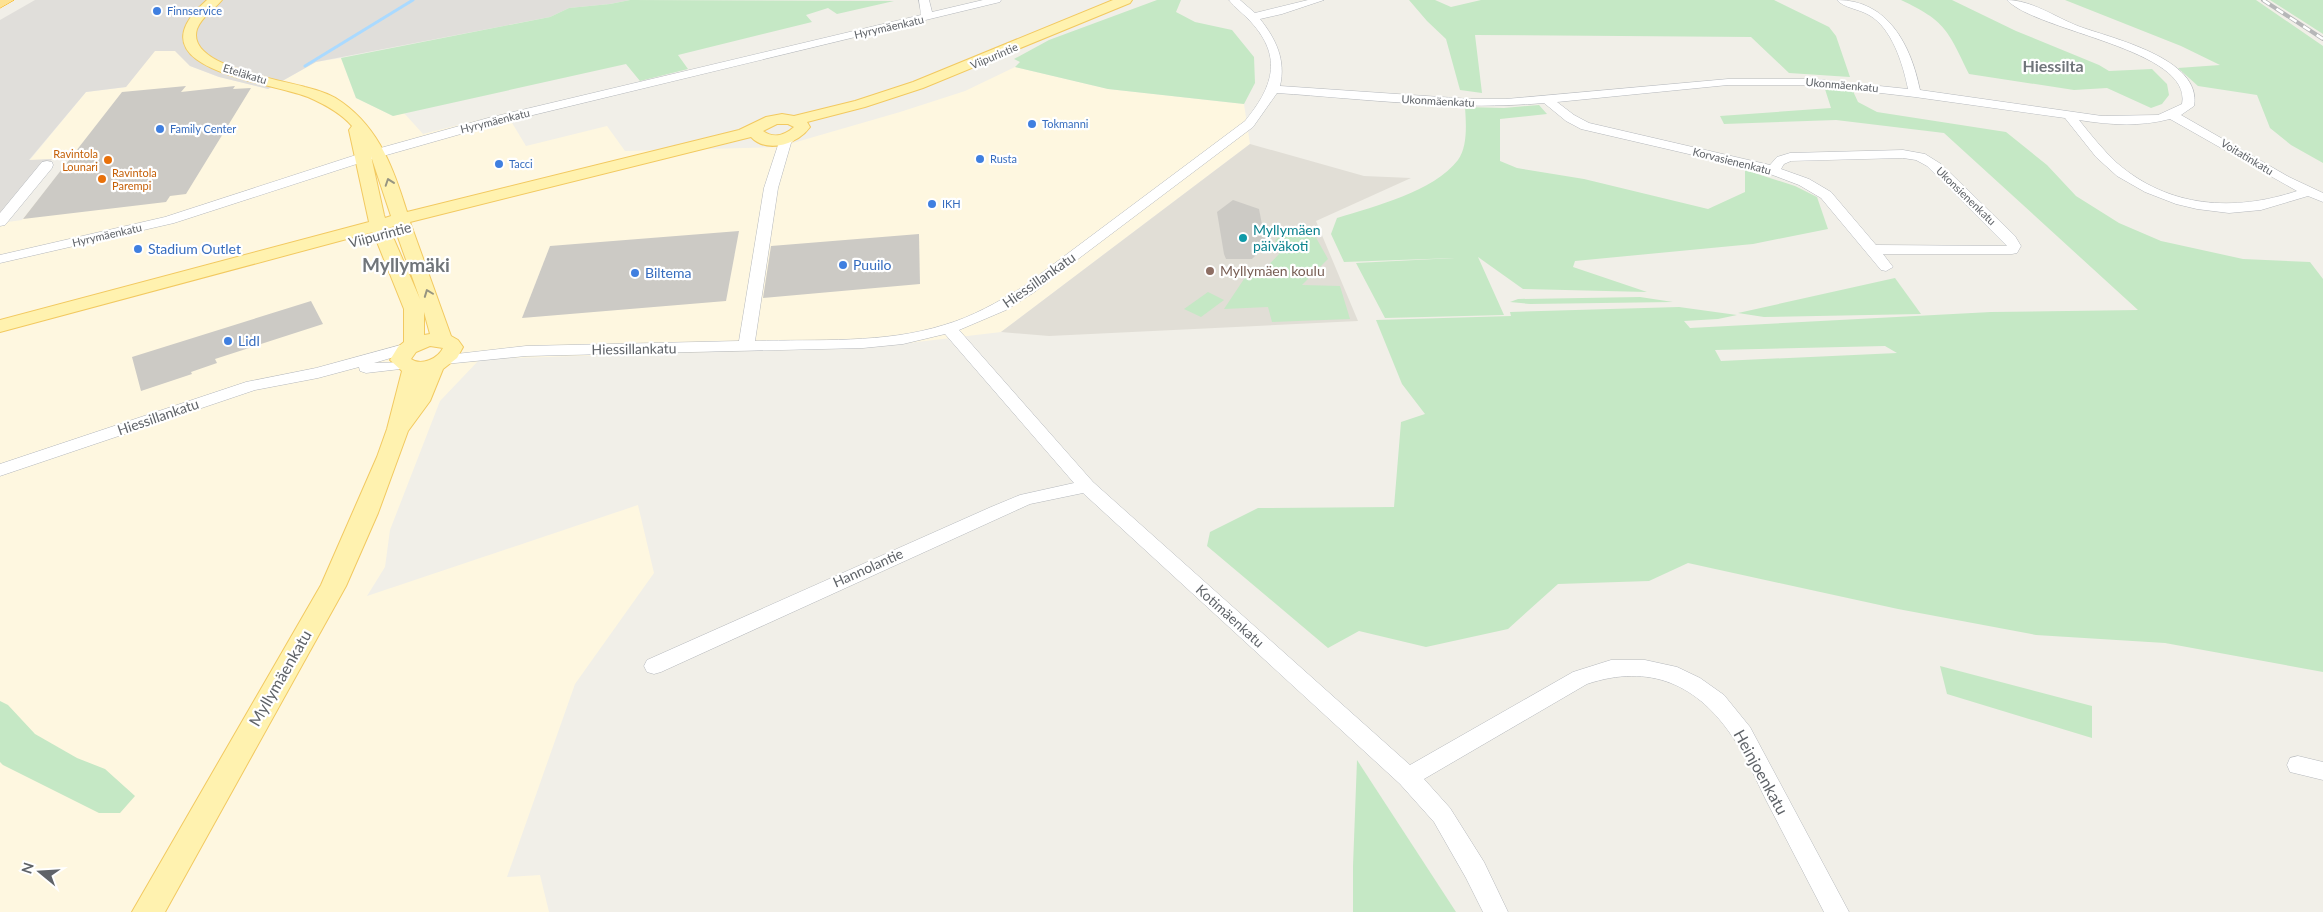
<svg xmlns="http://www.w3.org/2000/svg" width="2323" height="912" font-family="Lato,sans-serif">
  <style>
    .commercial { fill: #fef7e0 }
    .industrial { fill: #e0deda }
    .education { fill: #e1ded6 }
    .green { fill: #c5e8c5; fill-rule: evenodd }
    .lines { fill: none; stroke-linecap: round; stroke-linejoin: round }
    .stream { stroke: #aadaff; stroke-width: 3 }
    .building { fill: #cccac5 }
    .minor-casing { stroke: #b5b8bc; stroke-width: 1 }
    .major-casing { stroke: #f2c960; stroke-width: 2 }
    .highway-casing { stroke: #f9ab00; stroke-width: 1 }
    .minor { fill: #fff; fill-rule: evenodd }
    .major { fill: #fff2af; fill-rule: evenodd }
    .highway { fill: #fde293; fill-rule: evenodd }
    .rail-casing { stroke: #b6b7b8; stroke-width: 4 }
    .rail { stroke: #fff; stroke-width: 2.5; stroke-dasharray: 8; stroke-linecap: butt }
    .oneway { stroke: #979581 }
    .shop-dot { fill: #3f7fe0; stroke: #fff; stroke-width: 2 }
    .food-dot { fill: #e8710a; stroke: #fff; stroke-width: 2 }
    .culture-dot { fill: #0f9aa8; stroke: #fff; stroke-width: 2 }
    .education-dot { fill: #8d6e63; stroke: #fff; stroke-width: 2 }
    .labels { text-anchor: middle; stroke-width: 4.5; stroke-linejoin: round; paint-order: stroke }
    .far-shop-label { font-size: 11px; fill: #366cbe; stroke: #fff; text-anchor: start }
    .far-street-label { font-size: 11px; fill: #5f6368; stroke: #fff }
    .far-food-label { font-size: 11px; fill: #c56008; stroke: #fff; text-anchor: end }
    .culture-label { font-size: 14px; fill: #0d838f; stroke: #fff; text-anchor: start }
    .street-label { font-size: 14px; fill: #5f6368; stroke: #fff }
    .shop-label { font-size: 14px; fill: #366cbe; stroke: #fff; text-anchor: start }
    .education-label { font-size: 14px; fill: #785e54; stroke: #fff; text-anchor: start }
    .far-district-label { font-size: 16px; font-weight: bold; fill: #70757a; stroke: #fff }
    .near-street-label { font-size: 16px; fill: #5f6368; stroke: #fff }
    .district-label { font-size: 19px; font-weight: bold; fill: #70757a; stroke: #fff }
  </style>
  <rect width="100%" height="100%" fill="#f1efe8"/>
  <polygon class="commercial" points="154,51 176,51 190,66 219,77 268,89 316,62 341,58 356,98 393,116 404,113 423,134 506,113 526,146 607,126 625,151 779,147 900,112 965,91 1015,67 1108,89 1244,104 1250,144 1001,332 875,347 480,359 440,401 390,530 385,567 367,596 638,505 654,573 575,684 507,877 540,875 549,912 0,912 0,223 22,220 72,157 29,161 86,92 126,87"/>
  <polygon class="industrial" points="35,0 630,0 610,4 569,8 550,17 316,62 268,89 219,77 190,66 175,51 155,51 126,87 86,92 29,160 52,159 0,222 0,20"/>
  <polygon class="education" points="1250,144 1364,176 1411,178 1316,221 1358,321 1049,336 1001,332"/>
  <g class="green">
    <polygon points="630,0 894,1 837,14 828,8 806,15 812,22 678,55 688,69 640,81 626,64 393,116 356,98 341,58 550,17 569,8 610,4"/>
    <polygon points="1157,0 1181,0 1176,12 1195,22 1232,30 1254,57 1255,83 1244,104 1108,89 1015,67 1020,62 1014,59 1049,40"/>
    <polygon points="1409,0 1435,0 1451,7 1481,0 1774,0 1829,27 1836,36 1850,77 1789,73 1751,37 1475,35 1482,93 1460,90 1446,39 1427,21"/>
    <path d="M1901,0H1952L2016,31L2099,65L2109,71L2152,69L2167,84L2169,95L2162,104L2151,108L2107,88L2074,90L1969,74C1948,31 1946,21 1901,0Z"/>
    <polygon points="2065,0 2256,0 2323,46 2323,163 2291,145 2270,128 2257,95 2198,86 2178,68 2220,65 2181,46"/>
    <polygon points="2270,0 2323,0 2323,34"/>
    <path d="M1824,86L1852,89L1858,102L1877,112L2006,132L2047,165L2076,196L2119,223L2161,241L2243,259L2310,262L2323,279V672L2165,643L2036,635L1898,609L1688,563L1649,581L1558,584L1508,629L1426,647L1359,631L1328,648L1207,546L1210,532L1258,508L1394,507L1401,422L1425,414L1402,384L1376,320L1511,316L1510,312L1679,307L1737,315L1718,319L1684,321L1690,328L1991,312L2138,310L1944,133L1836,120L1724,124L1720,116L1831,108ZM1885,346L1897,353L1721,361L1715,350Z"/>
    <path d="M1539,105L1547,114L1500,119V161L1517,168L1584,179L1708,209L1745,192V170L1795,186L1817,197L1828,229L1753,244L1575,261L1573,267L1647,292L1523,289L1478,257L1504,315L1385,318L1356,263L1455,258L1344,262L1331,234L1337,218C1375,206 1433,192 1458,160C1468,146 1466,123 1465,107L1504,108Z"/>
    <polygon points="1288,229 1314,234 1328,259 1302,285 1340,286 1350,319 1272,322 1268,307 1224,309 1248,273 1264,270 1279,254 1275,240"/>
    <polygon points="1895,278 1921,314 1764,317 1738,313"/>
    <polygon points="1208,292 1224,300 1201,317 1184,309"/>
    <polygon points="1640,297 1673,302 1530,304 1510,302 1518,299"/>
    <polygon points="1940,666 2092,706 2092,738 1947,694"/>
    <polygon points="0,701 8,705 35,734 77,758 105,769 135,796 120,813 99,813 3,765 0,762"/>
    <polygon points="1357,760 1456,912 1353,912 1353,866"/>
  </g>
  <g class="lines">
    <polyline class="stream" points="305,66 413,0"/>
  </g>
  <g class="building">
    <polygon points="186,86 181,92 235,86 233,89 251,88 186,194 170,196 166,202 23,219 122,92"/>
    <polygon points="1233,200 1259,209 1266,245 1252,259 1226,259 1224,254 1217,212"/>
    <polygon points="739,231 726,301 522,318 550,246"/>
    <polygon points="919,234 920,284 763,298 771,246"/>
    <polygon points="311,301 323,324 215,359 217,363 191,372 192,374 141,391 132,357"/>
  </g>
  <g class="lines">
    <g class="minor-casing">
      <g id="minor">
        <polygon points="919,0 929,0 932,12 983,0 1001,0 1000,2 496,124 369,160 174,223 0,263 0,255 165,217 359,154 488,118 921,15"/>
        <path d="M1229,0H1240L1255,13L1308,0H1324L1282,14L1260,19C1276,39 1286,60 1280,86L1470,99H1506L1728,79H1812L1908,89C1903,64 1892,28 1869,15C1859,9 1844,8 1837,0C1888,0 1911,45 1920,90L2102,116L2158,115L2182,104C2193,49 2037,32 2007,0C2031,0 2055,17 2078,26C2110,38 2203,58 2194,106L2181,115L2289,177L2323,193V202L2308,196L2261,210L2229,213L2197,209L2176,204L2145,192L2117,176L2096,157L2065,118L1915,97L1812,85H1728L1557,102L1574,115L1589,123L1770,165L1777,157L1790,153L1903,150L1925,154L1941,164L2015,236L2021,246L2017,253L2012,254H1883L1893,267L1886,271L1881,270L1821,198L1799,185L1762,171L1581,129L1566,121L1544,103C1456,111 1366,99 1277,93L1253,127L1033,293L1006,310L959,330L1093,482L1410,765L1573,672L1611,660H1645L1677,667L1700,678L1724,695L1750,727L1849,912H1824C1805,875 1785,837 1766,800C1756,780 1747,758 1734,739C1698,684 1650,663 1587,684L1424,779L1450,808L1484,862L1508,912H1483L1466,878L1434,822L1400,784L1083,493L1030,504L661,672L654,674L647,672L644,666L647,660L991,507L1020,495L1074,483L945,334L903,344L863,348L526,356L445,364L439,362L437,359L439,356L526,346L739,341L764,188L779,142L787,134L791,133L797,137L791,143L778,188L755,341C817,339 884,344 944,325C972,317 998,302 1023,287L1245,121C1272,88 1284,58 1251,22C1244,14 1235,8 1229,0ZM2170,119L2297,191C2234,212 2169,208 2117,163C2103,150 2091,135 2079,120C2110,125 2140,127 2170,119ZM1903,158L1916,160L1927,166L2007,246L1876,245L1831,192L1809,179L1781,169L1784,164L1791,161Z"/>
        <polygon points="47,161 52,162 53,165 52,168 5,225 0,226 0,213 42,162"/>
        <polygon points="408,343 414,345 416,348 414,351 374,363 409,362 411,365 409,368 366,373 360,371 359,367 318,378 255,390 0,476 0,464 246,382 316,368"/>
        <polygon points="2298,756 2323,762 2323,780 2290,772 2287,765 2290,758"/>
      </g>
    </g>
    <g class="major-casing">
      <path id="major" d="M207,0H222C214,10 202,16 197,29C185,66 282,80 305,87C318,90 333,95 343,103C380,130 394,170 407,212L739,130L766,117L782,114L794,116L855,101L913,82L1113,0H1132L1130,3L923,88L865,107L807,122L810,127C798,144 767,154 751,137L410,222L451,336L458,340L463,347L457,358L443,369L430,401L408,431L378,513L346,586L165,912H132L321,585L377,457L387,429L402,371L390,360L398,347L404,342V309L373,232L0,332V320L369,222L349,130L352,126C341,113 324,104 308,97C267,81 128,69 207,0ZM777,124H788L794,127C785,135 774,139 763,131ZM371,156L391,216L385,218L384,215ZM394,226L420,299L389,228ZM424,312L430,334L424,335ZM430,346L443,348C438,359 421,366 411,359L416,352Z"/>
    </g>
    <g class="highway-casing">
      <polygon id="highway" points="0,0 14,0 0,8"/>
    </g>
    <use href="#minor" class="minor"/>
    <use href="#major" class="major"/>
    <use href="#highway" class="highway"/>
    <g class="rail-casing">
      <polyline id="rail" points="2263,0 2323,39"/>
    </g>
    <use href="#rail" class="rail"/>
  </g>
  <defs><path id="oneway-chevron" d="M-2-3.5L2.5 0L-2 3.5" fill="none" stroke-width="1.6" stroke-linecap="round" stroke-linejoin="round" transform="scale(1.25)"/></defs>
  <g class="oneway">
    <use href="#oneway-chevron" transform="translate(389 182) rotate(-109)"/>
    <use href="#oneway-chevron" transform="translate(428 293) rotate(-111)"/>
  </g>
  <g class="shop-dot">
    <circle cx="157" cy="11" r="5"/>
    <circle cx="1032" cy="124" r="5"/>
    <circle cx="160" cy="129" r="5"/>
    <circle cx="980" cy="159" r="5"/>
    <circle cx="499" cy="164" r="5"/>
    <circle cx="932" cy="204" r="5"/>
    <circle cx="138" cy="249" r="5"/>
    <circle cx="843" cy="265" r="5"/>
    <circle cx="635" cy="273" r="5"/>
    <circle cx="228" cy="341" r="5"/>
  </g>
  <g class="food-dot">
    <circle cx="108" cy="160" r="5"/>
    <circle cx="102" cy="179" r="5"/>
  </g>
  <circle class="culture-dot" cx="1243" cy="238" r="5"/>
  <circle class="education-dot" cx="1210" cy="271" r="5"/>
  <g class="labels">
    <g class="far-shop-label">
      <text x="167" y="15">Finnservice</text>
      <text x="1042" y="128">Tokmanni</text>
      <text x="170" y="133">Family Center</text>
      <text x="990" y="163">Rusta</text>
      <text x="509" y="168">Tacci</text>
      <text x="942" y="208">IKH</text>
    </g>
    <g class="far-street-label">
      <text transform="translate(889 27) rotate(-13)" y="4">Hyrymäenkatu</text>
      <text transform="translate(994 56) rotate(-23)" y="4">Viipurintie</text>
      <text transform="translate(245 74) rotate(17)" y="4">Eteläkatu</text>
      <text transform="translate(1842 85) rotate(5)" y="4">Ukonmäenkatu</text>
      <text transform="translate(1438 101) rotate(3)" y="4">Ukonmäenkatu</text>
      <text transform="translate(495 121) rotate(-14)" y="4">Hyrymäenkatu</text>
      <text transform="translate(2247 157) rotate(31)" y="4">Voitatinkatu</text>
      <text transform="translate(1732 161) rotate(14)" y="4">Korvasienenkatu</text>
      <text transform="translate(1966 196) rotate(44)" y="4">Ukonsienenkatu</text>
      <text transform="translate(107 235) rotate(-13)" y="4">Hyrymäenkatu</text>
    </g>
    <g class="far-food-label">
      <text x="98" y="158">Ravintola<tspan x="98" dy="13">Lounari</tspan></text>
      <text x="112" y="177" text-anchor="start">Ravintola<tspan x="112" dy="13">Parempi</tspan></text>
    </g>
    <g class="culture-label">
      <text x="1253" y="235">Myllymäen<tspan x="1253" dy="16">päiväkoti</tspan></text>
    </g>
    <g class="street-label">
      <text transform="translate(380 235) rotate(-15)" y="5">Viipurintie</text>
      <text transform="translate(1039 280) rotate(-35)" y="5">Hiessillankatu</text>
      <text transform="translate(634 349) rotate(-1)" y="5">Hiessillankatu</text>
      <text transform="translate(158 417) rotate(-19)" y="5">Hiessillankatu</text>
      <text transform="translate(868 568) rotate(-24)" y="5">Hannolantie</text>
      <text transform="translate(1230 616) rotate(42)" y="5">Kotimäenkatu</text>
    </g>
    <g class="shop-label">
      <text x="148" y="254">Stadium Outlet</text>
      <text x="853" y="270">Puuilo</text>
      <text x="645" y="278">Biltema</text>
      <text x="238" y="346">Lidl</text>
    </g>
    <g class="education-label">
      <text x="1220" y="276">Myllymäen koulu</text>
    </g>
    <g class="far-district-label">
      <text x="2053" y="72">Hiessilta</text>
    </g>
    <g class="near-street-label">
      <text transform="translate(280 678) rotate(-60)" y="6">Myllymäenkatu</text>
      <text transform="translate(1761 772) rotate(61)" y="6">Heinjoenkatu</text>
    </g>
    <g class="district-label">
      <text x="406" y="272">Myllymäki</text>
    </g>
  </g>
  <g transform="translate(40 872) rotate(288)" stroke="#ffffff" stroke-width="4" paint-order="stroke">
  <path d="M0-4L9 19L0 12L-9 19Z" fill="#5f6368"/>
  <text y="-8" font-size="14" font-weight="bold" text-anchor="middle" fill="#5f6368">N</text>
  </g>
</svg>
